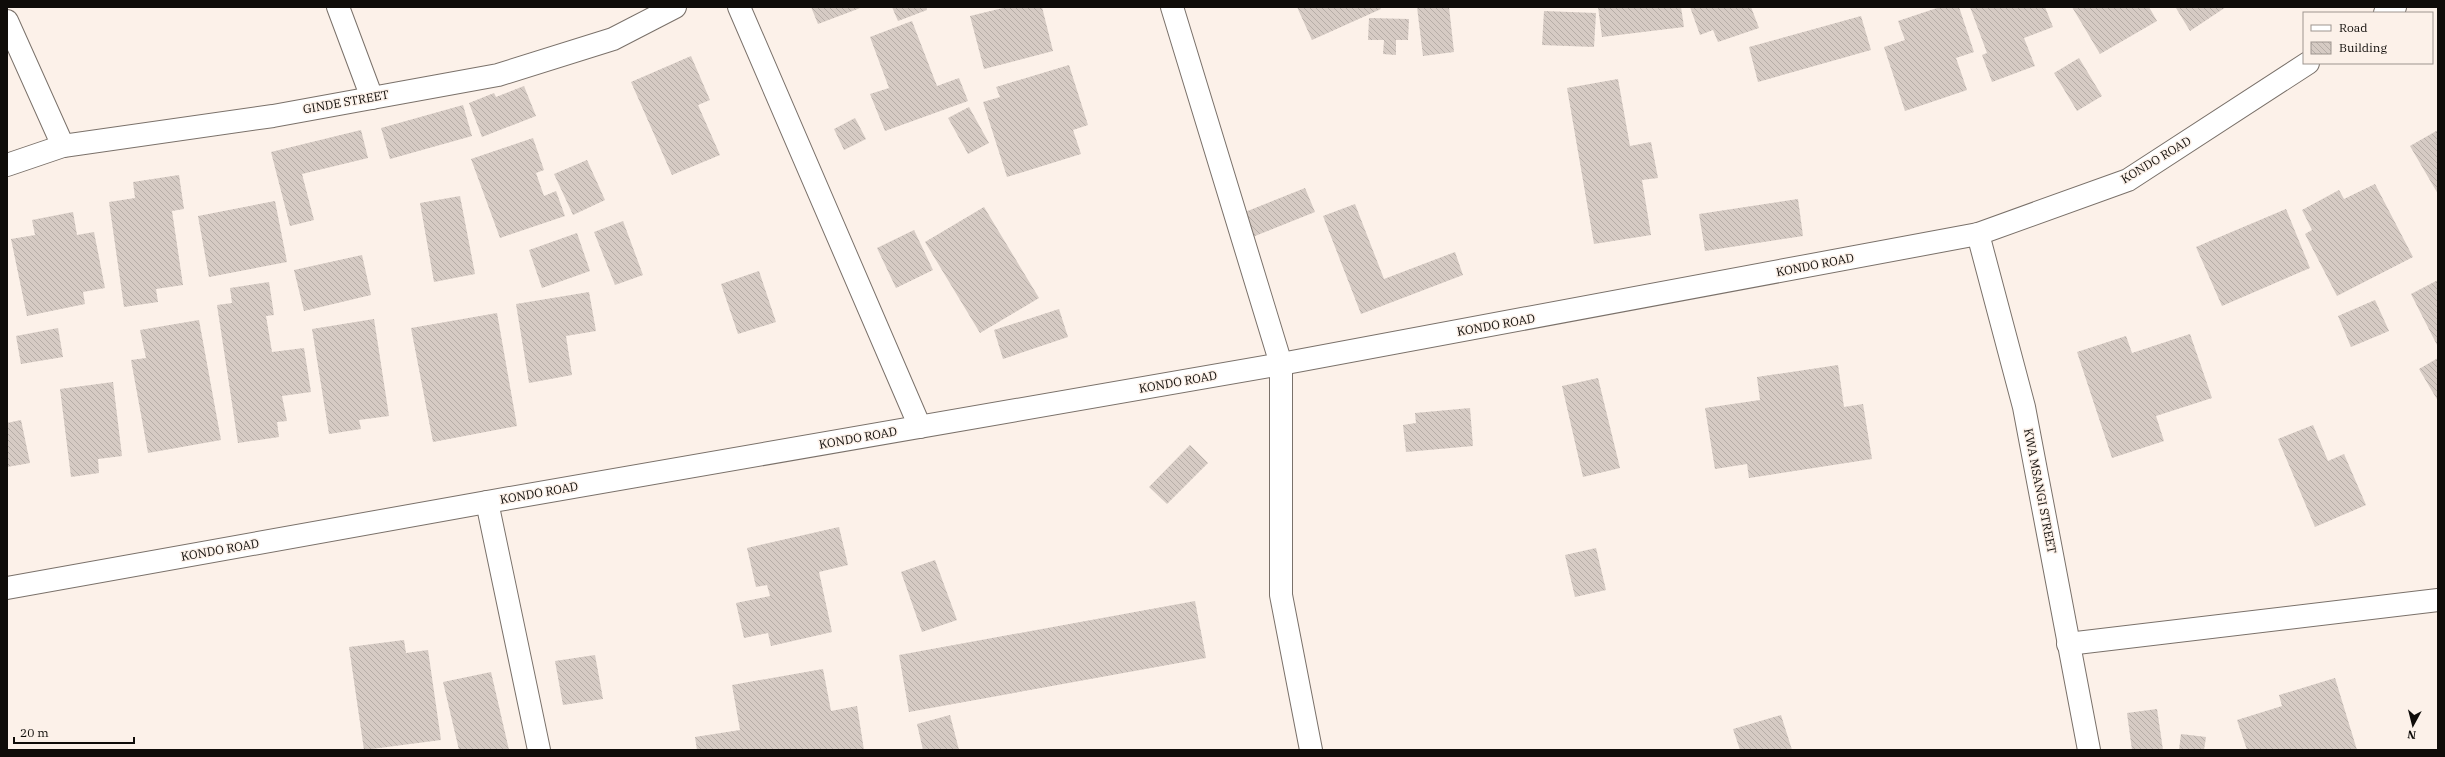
<svg xmlns="http://www.w3.org/2000/svg" width="2445" height="757" font-family="'IBM Plex Serif',serif">
  <style>
    .building { fill: url(#building-back-hatch) }
    .lines { fill: none; stroke-linecap: round; stroke-linejoin: round }
    .minor-casing { stroke: #7a716a; stroke-width: 24 }
    .minor { stroke: #fff; stroke-width: 22 }
    .labels { text-anchor: middle; stroke-width: 3; stroke-linejoin: round; paint-order: stroke }
    .street-label { font-size: 12px; fill: #0f0c09; stroke: #fcf1e9 }
  </style>
  <defs>
    <pattern id="building-back-hatch" width="6" height="6" patternUnits="userSpaceOnUse"><rect width="6" height="6" fill="#d6cbc4"/><path d="M-1 5l2 2M0 0l6 6M5-1l2 2" fill="none" stroke="#b6ada7"/></pattern>
  </defs>
  <rect width="100%" height="100%" fill="#fcf1e9"/>
  <g class="building">
    <polygon points="811,7 863,7 818,24"/>
    <polygon points="892,7 926,7 927,10 898,21"/>
    <polygon points="1007,7 1042,7 1053,51 984,69 970,16"/>
    <polygon points="1297,7 1380,7 1381,9 1312,40"/>
    <polygon points="1417,7 1449,7 1454,52 1423,56"/>
    <polygon points="1598,7 1681,7 1684,27 1602,37"/>
    <polygon points="1690,7 1751,7 1759,28 1718,42 1713,30 1700,35"/>
    <polygon points="1940,7 1959,7 1974,52 1956,58 1967,90 1905,111 1884,47 1905,40 1898,21"/>
    <polygon points="1970,7 2045,7 2053,27 2024,38 2035,66 1992,82 1982,55 1987,53"/>
    <polygon points="2072,7 2149,7 2157,21 2100,54"/>
    <polygon points="2178,7 2226,7 2190,31 2176,8"/>
    <polygon points="1544,11 1596,13 1594,47 1542,45"/>
    <polygon points="1861,16 1871,50 1758,82 1749,47"/>
    <polygon points="1369,18 1409,19 1408,40 1396,40 1396,55 1383,54 1384,40 1368,40"/>
    <polygon points="912,21 937,86 959,78 968,101 885,131 870,94 889,88 870,37"/>
    <polygon points="691,56 710,100 698,105 720,155 672,175 631,82"/>
    <polygon points="2079,58 2102,96 2077,111 2054,73"/>
    <polygon points="1069,65 1088,125 1073,130 1081,154 1007,177 983,102 1000,97 996,87"/>
    <polygon points="1618,79 1630,146 1651,142 1658,178 1642,180 1651,235 1594,244 1567,88"/>
    <polygon points="524,86 536,116 482,137 469,103 494,93 496,97"/>
    <polygon points="463,105 472,136 390,159 381,128"/>
    <polygon points="969,107 989,143 968,154 948,118"/>
    <polygon points="855,118 866,139 844,150 834,129"/>
    <polygon points="361,130 368,158 302,174 314,220 290,226 271,152"/>
    <polygon points="2438,130 2438,194 2410,146"/>
    <polygon points="533,138 544,170 536,173 544,196 556,191 565,216 500,238 471,159"/>
    <polygon points="587,160 605,200 573,215 554,174"/>
    <polygon points="179,175 184,209 172,211 183,285 156,289 158,302 124,307 109,202 135,198 133,182"/>
    <polygon points="2375,184 2413,257 2337,296 2305,234 2312,230 2302,210 2339,190 2344,199"/>
    <polygon points="1305,188 1315,212 1245,240 1235,216"/>
    <polygon points="460,196 475,274 434,282 420,203"/>
    <polygon points="1798,199 1803,236 1705,251 1699,214"/>
    <polygon points="275,201 287,262 209,277 198,216"/>
    <polygon points="1355,204 1384,279 1455,252 1463,275 1361,314 1323,216"/>
    <polygon points="984,207 1039,298 980,333 925,242"/>
    <polygon points="2286,209 2310,268 2222,306 2196,247"/>
    <polygon points="73,212 77,235 94,232 105,288 83,292 85,304 27,316 11,239 35,235 32,220"/>
    <polygon points="623,221 643,275 615,285 594,232"/>
    <polygon points="914,230 933,270 896,288 877,248"/>
    <polygon points="577,233 590,271 542,288 529,250"/>
    <polygon points="362,255 371,295 304,311 294,270"/>
    <polygon points="759,271 776,322 738,334 721,284"/>
    <polygon points="2438,280 2438,347 2411,294"/>
    <polygon points="269,282 274,315 266,316 272,352 304,348 311,392 282,396 287,421 277,422 279,437 238,443 217,305 232,303 230,288"/>
    <polygon points="589,292 596,331 566,336 572,375 529,383 516,304"/>
    <polygon points="2375,300 2389,331 2351,347 2338,316"/>
    <polygon points="1059,309 1068,337 1003,359 994,330"/>
    <polygon points="497,313 517,426 433,442 411,328"/>
    <polygon points="374,319 389,416 359,420 361,429 329,434 312,329"/>
    <polygon points="199,320 221,440 148,453 131,360 146,358 140,330"/>
    <polygon points="58,328 63,357 21,364 16,336"/>
    <polygon points="2190,334 2212,398 2156,416 2164,441 2112,458 2077,352 2126,336 2132,353"/>
    <polygon points="2438,358 2438,401 2419,369"/>
    <polygon points="1838,365 1844,407 1863,404 1872,459 1749,478 1747,464 1715,469 1705,408 1760,400 1757,377"/>
    <polygon points="1598,378 1620,468 1583,477 1562,386"/>
    <polygon points="113,382 122,456 98,459 99,473 71,477 60,389"/>
    <polygon points="1470,408 1473,446 1406,452 1403,425 1416,423 1415,413"/>
    <polygon points="21,420 30,463 7,467 7,423"/>
    <polygon points="2313,425 2328,461 2344,454 2366,505 2315,527 2278,439"/>
    <polygon points="1190,445 1208,463 1167,504 1149,487"/>
    <polygon points="839,527 848,565 819,572 832,632 771,646 768,633 744,638 736,603 770,596 767,585 756,587 747,548"/>
    <polygon points="1596,548 1606,590 1575,597 1565,555"/>
    <polygon points="935,560 957,620 922,632 901,572"/>
    <polygon points="1195,601 1206,658 909,712 899,655"/>
    <polygon points="404,640 406,653 428,650 441,740 364,750 349,647"/>
    <polygon points="595,655 603,699 563,705 555,661"/>
    <polygon points="823,669 831,711 857,706 864,750 697,750 695,737 740,730 732,685"/>
    <polygon points="491,672 509,750 459,750 443,682"/>
    <polygon points="2335,678 2357,750 2247,750 2237,720 2282,706 2279,695"/>
    <polygon points="2157,709 2163,750 2132,750 2127,713"/>
    <polygon points="950,715 959,750 923,750 917,724"/>
    <polygon points="1781,715 1792,750 1740,750 1733,729"/>
    <polygon points="2181,734 2206,737 2204,750 2179,750"/>
  </g>
  <g class="lines">
    <g class="minor-casing">
      <g id="minor">
        <polyline points="338,7 372,98"/>
        <polyline points="739,7 920,427"/>
        <polyline points="1172,7 1281,364 1281,595 1311,750"/>
        <polyline points="2385,13 2395,7"/>
        <polyline points="7,21 63,146"/>
        <polyline points="7,165 63,146 273,116 498,75 613,39 675,7"/>
        <polyline points="1978,234 2024,407 2089,750"/>
        <polyline points="487,502 539,750"/>
        <polyline points="7,588 487,502 1281,364 1978,234 2128,180 2308,63"/>
        <polyline points="2068,644 2438,600"/>
      </g>
    </g>
    <use href="#minor" class="minor"/>
  </g>
  <g class="labels">
    <g class="street-label">
      <text transform="translate(346 102) rotate(-10)" y="4">GINDE STREET</text>
      <text transform="translate(2156 160) rotate(-31)" y="4">KONDO ROAD</text>
      <text transform="translate(1815 265) rotate(-11)" y="4">KONDO ROAD</text>
      <text transform="translate(1496 325) rotate(-10)" y="4">KONDO ROAD</text>
      <text transform="translate(1178 382) rotate(-10)" y="4">KONDO ROAD</text>
      <text transform="translate(858 438) rotate(-10)" y="4">KONDO ROAD</text>
      <text transform="translate(2040 491) rotate(79)" y="4">KWA MSANGI STREET</text>
      <text transform="translate(539 493) rotate(-10)" y="4">KONDO ROAD</text>
      <text transform="translate(220 550) rotate(-10)" y="4">KONDO ROAD</text>
    </g>
  </g>
  <rect width="2445" height="757" fill="none" stroke="#0f0c09" stroke-width="16"/>
  <rect x="2303" y="12" width="130" height="52" fill="#fcf1e9" stroke="#9d958f"/>
  <rect x="2311" y="25" width="20" height="6" fill="#ffffff" stroke="#9d958f"/>
  <text x="2339" y="32" font-size="12" fill="#0f0c09">Road</text>
  <rect x="2311" y="42" width="20" height="12" fill="url(#building-back-hatch)" stroke="#9d958f"/>
  <text x="2339" y="52" font-size="12" fill="#0f0c09">Building</text>
  <g transform="translate(2413 725) rotate(187)" stroke="#fcf1e9" stroke-width="3" paint-order="stroke">
  <path d="M0-3L7 15L0 10L-7 15Z" fill="#0f0c09"/>
  <text y="-6" font-size="11" font-weight="bold" text-anchor="middle" fill="#0f0c09">N</text>
  </g>
  <path d="M14 737v6h120v-6" fill="none" stroke="#0f0c09" stroke-width="2"/>
  <text x="20" y="737" font-size="12" fill="#0f0c09" stroke="#fcf1e9" stroke-width="3" paint-order="stroke">20 m</text>
</svg>
